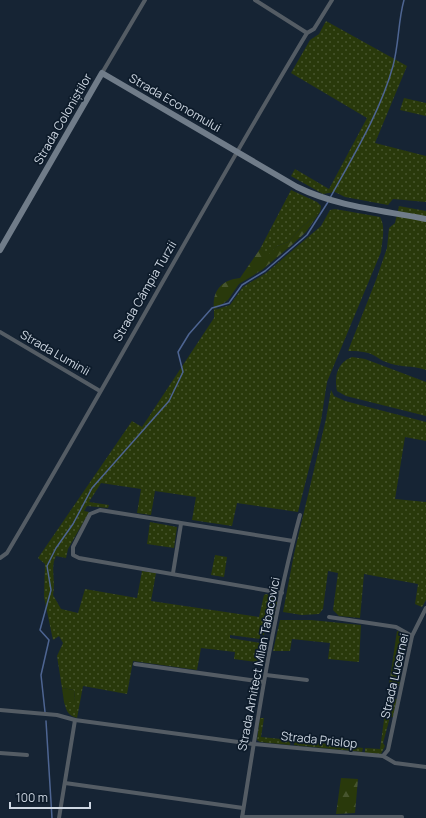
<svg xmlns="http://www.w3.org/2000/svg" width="426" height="818" font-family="Manrope,sans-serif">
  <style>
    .grass { fill: url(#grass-dots) }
    .forest { fill: url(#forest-firs) }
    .park { fill: #29390b }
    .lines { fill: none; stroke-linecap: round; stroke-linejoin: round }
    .stream { stroke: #4e6592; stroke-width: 1.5 }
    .street { stroke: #545c64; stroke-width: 4 }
    .secondary { stroke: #707c89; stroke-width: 6 }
    .labels { text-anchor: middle; stroke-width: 3.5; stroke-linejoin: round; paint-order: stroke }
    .street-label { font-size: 12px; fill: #ced7e2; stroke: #0d1b2a }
  </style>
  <defs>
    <pattern id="grass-dots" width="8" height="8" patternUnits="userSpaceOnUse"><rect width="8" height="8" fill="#29390b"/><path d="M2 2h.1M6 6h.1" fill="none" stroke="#47552e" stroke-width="1.8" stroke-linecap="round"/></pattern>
    <pattern id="forest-firs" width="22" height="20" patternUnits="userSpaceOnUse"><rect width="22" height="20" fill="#29390b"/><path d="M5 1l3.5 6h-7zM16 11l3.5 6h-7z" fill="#47552e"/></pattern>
  </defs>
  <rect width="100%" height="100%" fill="#162434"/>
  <g class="grass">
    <polygon points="326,21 407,66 375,143 426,156 426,202 393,199 388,205 345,197 335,192 323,194 291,176 295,169 329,189 367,118 291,73 310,40 319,34"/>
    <polygon points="404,98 426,103 426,116 400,110"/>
    <polygon points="291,190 317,202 321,206 320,212 302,227 288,242 277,246 269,255 260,249"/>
    <path d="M399,206L426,211V370C413,365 399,368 386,362C382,361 379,358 375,356C366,351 357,351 348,351L376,280L387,248L389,228L395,223Z"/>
    <path d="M335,209L380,217C386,227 382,241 381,252L327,382L321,421L298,512L237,503L232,526L192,520L196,497L155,491L151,515L137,513L141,489L101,483L89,502L109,505L108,508L87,506L84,511L89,512L68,549L66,558L56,556C50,566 56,582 53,595L61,609L78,613L85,589L137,598L142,571L156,573L151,601L259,617L264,595L266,594L275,596L277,603L271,628L266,627L264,635H260V639L230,635V638L267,644L264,663L234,659L235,652L201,648L197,670L133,661L127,694L83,686L77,718C67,715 67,711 64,702H75L74,690L62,688L57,656L63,643L59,636L53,640L44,597L45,564L38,558L132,421L142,427L214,318V310L230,305L243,287L266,273L321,226L330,210Z"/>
    <path d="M352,357L365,359L426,382V416L346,396L337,391C334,376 337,363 352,357Z"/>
    <polygon points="331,390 334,396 345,401 426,422 426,441 405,437 395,499 426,502 426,600 422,607 415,604 418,584 364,574 360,618 339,616 333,610 338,573 328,571 323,609 319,614 302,615 283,612 294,554 326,419"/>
    <polygon points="150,522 177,527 174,548 147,544"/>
    <polygon points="215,555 227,557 224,577 211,575"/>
    <polygon points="280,620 311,620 361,625 359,662 328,659 330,643 292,639 290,651 273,651"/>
    <polygon points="387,698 397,699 393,717 390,717 383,743 385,746 381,754 365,753 365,748 380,749"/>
    <polygon points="260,718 264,718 261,737 291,740 290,745 260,742 257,740"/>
    <polygon points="294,740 363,748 362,752 294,745"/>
  </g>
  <g class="forest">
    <path d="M320,212L306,232L293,244L262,270L239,284L228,300L214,310C212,291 221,280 240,278L260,249L269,254L277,246L288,242L302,227Z"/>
    <polygon points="397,631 400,632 406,641 399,686 389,685"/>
    <polygon points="341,778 358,779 355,813 336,814"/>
  </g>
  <polygon class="park" points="62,688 74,690 75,702 64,702"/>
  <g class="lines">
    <g class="stream">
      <path d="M330,198C353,156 380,113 393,66C399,44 398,21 404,0"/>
      <polyline points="45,712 41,675 49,640 40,630 51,590 47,566 56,548 73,524 92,488 169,401 183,372 178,352 189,334 212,308 229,303 242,285 265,271 307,235 328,202"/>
      <polyline points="46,721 52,818"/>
    </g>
    <g class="street">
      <polyline points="255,0 307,33"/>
      <polyline points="102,73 145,0"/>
      <polyline points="0,332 100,391"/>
      <path d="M0,558L7,553C109,381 204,204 307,33L314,29L332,0"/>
      <polyline points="173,573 181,524"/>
      <polyline points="282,593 79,558 73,555 73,547 90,514 100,510 293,541"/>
      <polyline points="329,617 396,627 412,636"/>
      <polyline points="135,664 264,682"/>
      <polyline points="266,675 307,680"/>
      <polyline points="0,710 57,715 75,720 253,744 383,756 388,750 412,636 426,608"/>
      <polyline points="0,753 27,755"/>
      <polyline points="383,756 395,763 426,767"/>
      <polyline points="65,783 243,808"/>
      <polyline points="242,817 402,817"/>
      <polyline points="59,818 75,720"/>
      <path d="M242,818C258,717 273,614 300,515"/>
    </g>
    <path class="secondary" d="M0,250L102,73L297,187C338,207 381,210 426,219"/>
  </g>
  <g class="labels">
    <g class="street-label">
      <text transform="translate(175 103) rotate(30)" y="4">Strada Economului</text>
      <text transform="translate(63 119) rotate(-60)" y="4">Strada Coloniștilor</text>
      <text transform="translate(145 291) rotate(-60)" y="4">Strada Câmpia Turzii</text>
      <text transform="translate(55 353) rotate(30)" y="4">Strada Luminii</text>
      <text transform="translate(259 664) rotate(-79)" y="4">Strada Arhitect Milan Tabacovici</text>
      <text transform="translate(395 676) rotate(-77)" y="4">Strada Lucernei</text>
      <text transform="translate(319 740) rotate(6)" y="4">Strada Prislop</text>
    </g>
  </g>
  <path d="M10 802v6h80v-6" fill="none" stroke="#ced7e2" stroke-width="2"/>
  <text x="16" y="802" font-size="12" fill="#ced7e2" stroke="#0d1b2a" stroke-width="3" paint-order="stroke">100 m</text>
</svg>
